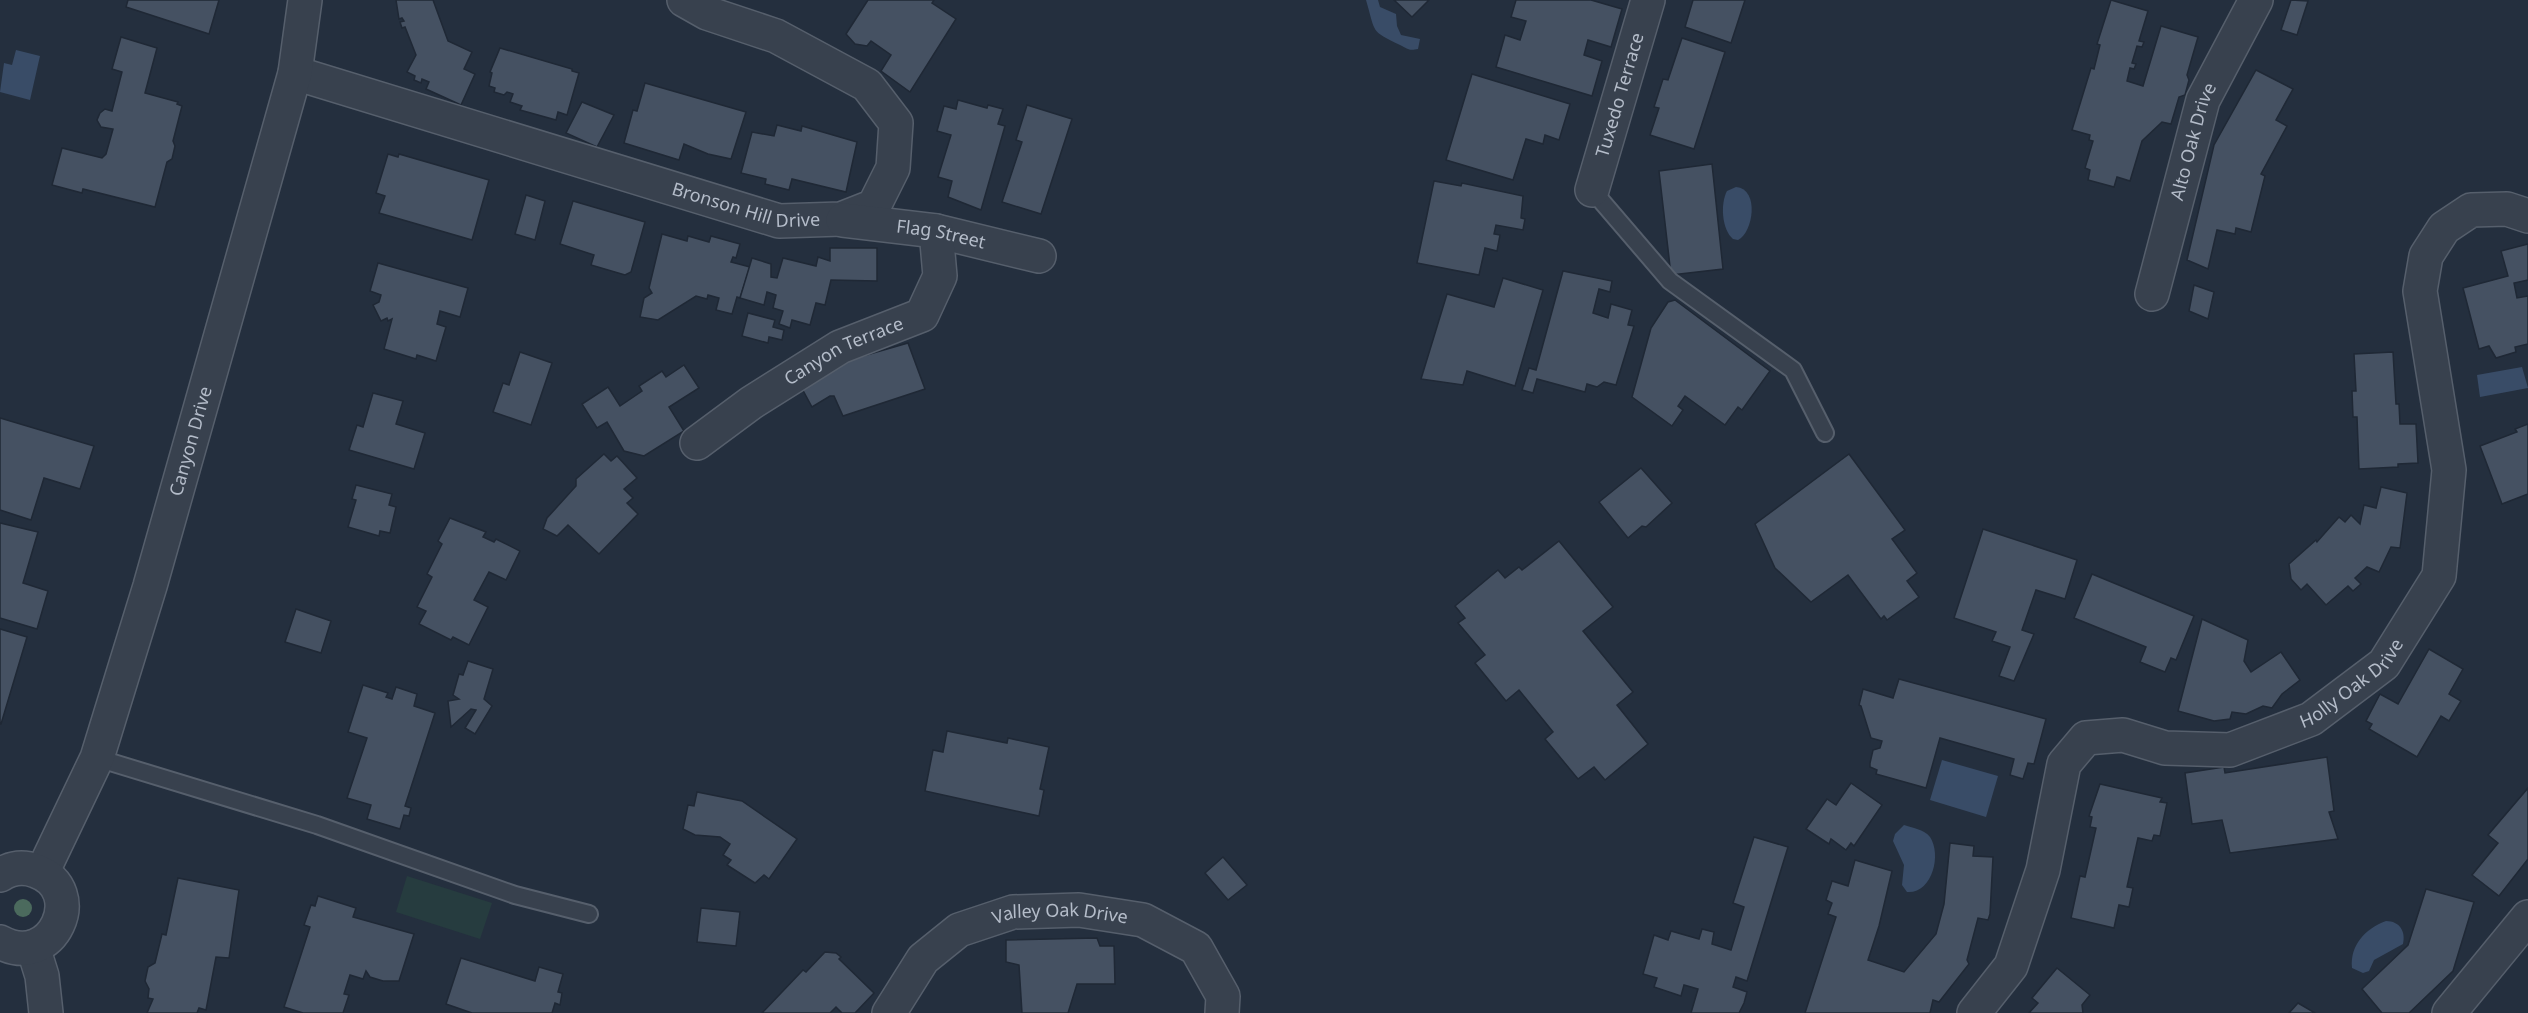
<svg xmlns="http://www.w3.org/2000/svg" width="2528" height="1013" font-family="'Noto Sans',sans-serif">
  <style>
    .green { fill: #263c3f }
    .water { fill: #394c67 }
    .building { fill: #455162; stroke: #1f2835; stroke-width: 1.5 }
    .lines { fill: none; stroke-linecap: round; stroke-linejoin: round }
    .service-casing { stroke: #565f6c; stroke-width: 20 }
    .minor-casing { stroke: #565f6c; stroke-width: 36 }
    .tertiary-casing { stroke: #565f6c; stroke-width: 36 }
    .service { stroke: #38414e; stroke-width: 16 }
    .minor { stroke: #38414e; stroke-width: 33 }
    .tertiary { stroke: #38414e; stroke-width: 33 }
    .tree { fill: #4b6a5d }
    .labels { text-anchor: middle; stroke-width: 5; stroke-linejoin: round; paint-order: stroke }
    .street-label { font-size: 18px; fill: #b4bcc9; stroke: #1d2633 }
  </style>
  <rect width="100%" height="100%" fill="#242f3e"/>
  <polygon class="green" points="407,876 492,903 480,939 396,912"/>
  <g class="water">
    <path d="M1366,0H1378L1380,7L1396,14L1397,26L1401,35L1420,39L1418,49C1409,51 1408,49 1400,45C1370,30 1376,34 1366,0Z"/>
    <polygon points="16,50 40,56 30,100 0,92 4,63 12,65"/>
    <path d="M1736,187C1760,189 1753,233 1738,240L1733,239C1722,230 1720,204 1727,191Z"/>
    <polygon points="2522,367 2528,388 2480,397 2477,375"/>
    <polygon points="1942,760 1998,776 1986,817 1930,800"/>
    <path d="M1904,825C1912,828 1924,829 1930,837C1942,855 1932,894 1907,892L1902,885L1904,865L1893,841L1895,834Z"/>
    <path d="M2386,921C2400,921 2406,932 2403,944L2374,960L2369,971L2363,973L2352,968C2350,945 2365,929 2386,921Z"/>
  </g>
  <g class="building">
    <polygon points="128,0 219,0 209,34 126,7"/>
    <polygon points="396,0 433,0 448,41 472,52 464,69 475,74 461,105 426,89 429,82 422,79 421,83 414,80 415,76 407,72 416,55 405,27 402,28 400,22 404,21 402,18 399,19"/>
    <polygon points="868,0 934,0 932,3 956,19 910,92 881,71 891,55 871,41 867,46 855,44 846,34"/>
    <polygon points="1394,0 1429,0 1412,17"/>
    <polygon points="1516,0 1591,0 1622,9 1611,47 1588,40 1584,55 1602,61 1592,96 1496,67 1505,35 1520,40 1526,21 1511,17"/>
    <polygon points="1693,0 1745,0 1731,43 1685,27"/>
    <polygon points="2111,0 2148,11 2139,41 2144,42 2142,47 2137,46 2132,63 2136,64 2134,69 2130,68 2127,81 2143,86 2161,26 2198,37 2187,75 2189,80 2185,95 2179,97 2171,124 2162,122 2142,141 2130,181 2117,177 2114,187 2088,180 2090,170 2085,168 2093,141 2089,140 2090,135 2072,130 2091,68 2094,69 2100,45 2097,44"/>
    <polygon points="2291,0 2308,1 2297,35 2281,30"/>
    <polygon points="121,37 157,48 145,93 178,102 177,104 182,106 173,141 175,146 172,159 167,162 155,207 83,189 82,193 52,185 62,148 102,158 106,154 113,129 101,127 97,120 100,113 105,109 112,111 122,72 112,69"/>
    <polygon points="1682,38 1725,52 1694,149 1650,135 1659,108 1654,107 1663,79 1668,80"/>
    <polygon points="500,48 572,69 572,71 579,73 567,115 558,112 556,120 520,110 522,106 510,102 513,94 507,92 504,95 494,92 495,88 489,86 492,73 490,72"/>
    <polygon points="2256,70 2293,89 2276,120 2287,126 2261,174 2265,176 2251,232 2236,228 2235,234 2217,230 2208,269 2187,260 2214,145"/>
    <polygon points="1472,74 1570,104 1559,140 1545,135 1543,144 1526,139 1513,180 1446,160"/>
    <polygon points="645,83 746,112 731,159 708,154 684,144 679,160 624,143 633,110 637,111"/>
    <polygon points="958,100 987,108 988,105 1003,109 998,124 1005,126 981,210 948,197 952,181 938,177 951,135 937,131 944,106 956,109"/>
    <polygon points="582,102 614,115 597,147 566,133"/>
    <polygon points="1027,105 1072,119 1041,214 1002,202 1022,142 1016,140"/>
    <polygon points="777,125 801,131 802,126 857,142 846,192 792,179 789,190 765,184 766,179 741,173 752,132 774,136"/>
    <polygon points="388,154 398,157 399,154 489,180 472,240 379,213 385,196 376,193"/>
    <polygon points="1712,164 1723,269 1671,275 1659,171"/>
    <polygon points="1434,181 1461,186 1462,183 1523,196 1521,218 1525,219 1523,230 1496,225 1494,234 1500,235 1497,251 1485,248 1479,275 1417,263"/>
    <polygon points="526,195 545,201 535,240 515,234"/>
    <polygon points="573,201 645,222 631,272 625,275 591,265 594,255 560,244"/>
    <polygon points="662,234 687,241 688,236 709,242 711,236 740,244 736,258 733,257 731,262 750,267 740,298 737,297 732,314 716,310 719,298 708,295 707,299 696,296 658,320 640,317 644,298 652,293 649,288"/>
    <polygon points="2528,244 2528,280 2514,283 2517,298 2528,296 2528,344 2515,347 2516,352 2496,358 2489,346 2479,349 2463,288 2508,276 2501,251"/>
    <polygon points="830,248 877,248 877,281 831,280 825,305 816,303 810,325 792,320 790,328 779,324 783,311 773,308 776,295 767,292 764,305 740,298 752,258 771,264 771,277 777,278 783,258 816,266 818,257 830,261"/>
    <polygon points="378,263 468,288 460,317 440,311 437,324 446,327 436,361 417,355 416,359 384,349 392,319 388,321 387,318 381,321 373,305 379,302 381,295 370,291"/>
    <polygon points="1563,271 1612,281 1610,292 1599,289 1593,313 1608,318 1611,304 1632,310 1628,325 1634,326 1616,385 1604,382 1597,387 1587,384 1585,392 1537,379 1533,393 1522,390 1529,368 1536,370"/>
    <polygon points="1503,278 1543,290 1515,386 1467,371 1463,385 1421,379 1447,294 1494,307"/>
    <polygon points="2194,285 2214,292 2208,319 2189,311"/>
    <polygon points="1675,300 1770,371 1742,410 1738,407 1725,425 1685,396 1678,406 1683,410 1672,426 1632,397 1651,328 1668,302"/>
    <polygon points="748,313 775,320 773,327 784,330 782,340 769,337 768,343 742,336"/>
    <polygon points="908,343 925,389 843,416 834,396 830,396 812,407 799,383 842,362"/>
    <polygon points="520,352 552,363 531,425 493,412 503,383 509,385"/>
    <polygon points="2393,352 2396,404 2399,404 2400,424 2416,424 2418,463 2398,464 2398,467 2359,469 2357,417 2353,417 2352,391 2356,391 2354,354"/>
    <polygon points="684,365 699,388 669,407 684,431 644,456 624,451 607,422 597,428 582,404 608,387 620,406 642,391 639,386 662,371 666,377"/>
    <polygon points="373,393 403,401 396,424 425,433 414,469 349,450 357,425 363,427"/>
    <polygon points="0,418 94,446 80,489 44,478 31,520 0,510"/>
    <polygon points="2528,424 2528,494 2502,504 2480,446 2517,432 2515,429"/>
    <polygon points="604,454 611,461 617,456 637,478 624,489 633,498 627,503 638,514 599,554 568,525 557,536 543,529 547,518 576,486 576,479"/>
    <polygon points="1849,454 1905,530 1892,539 1917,573 1907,581 1919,597 1887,620 1884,616 1881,619 1848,575 1811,602 1775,568 1755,524"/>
    <polygon points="1641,468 1672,503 1646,527 1642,526 1628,538 1599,502"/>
    <polygon points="356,485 392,494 389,505 396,507 390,533 380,531 379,536 348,527 356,500 352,499"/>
    <polygon points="2381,487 2407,493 2400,548 2391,547 2379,572 2367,567 2355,578 2361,584 2353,591 2348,586 2326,605 2307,584 2301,590 2291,579 2289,564 2316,540 2317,542 2339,517 2345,522 2351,515 2360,524 2364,505 2376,508"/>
    <polygon points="450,518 486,532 483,537 494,542 496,539 520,551 506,580 489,572 474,600 488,607 469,645 453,637 451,640 419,624 426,611 417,607 432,577 427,574 442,544 438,541"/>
    <polygon points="0,523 38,532 23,583 48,591 37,629 0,618"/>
    <polygon points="1983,529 2077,560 2065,599 2036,590 2022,630 2034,634 2014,681 1999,676 2010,647 1992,641 1996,632 1954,618"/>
    <polygon points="1559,541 1613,607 1583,631 1633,692 1617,705 1648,744 1605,780 1594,767 1578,779 1545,739 1553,732 1519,690 1506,701 1475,663 1485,655 1458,623 1465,618 1455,606 1498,570 1505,578 1519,567 1522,570"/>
    <polygon points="2092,574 2194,616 2176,660 2171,658 2165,672 2140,662 2146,647 2074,618"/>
    <polygon points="296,609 331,621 321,653 285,642"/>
    <polygon points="2202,619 2248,640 2244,661 2251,672 2281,652 2300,680 2282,694 2272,708 2263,706 2246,714 2232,712 2230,719 2214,721 2178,711"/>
    <polygon points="0,629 27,637 1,724 0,724"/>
    <polygon points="2429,649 2463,669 2449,694 2461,701 2449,721 2441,716 2417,757 2369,729 2372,724 2366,721 2380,694 2398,704"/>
    <polygon points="468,661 493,669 484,699 492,706 475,734 465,728 476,710 471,709 451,727 448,701 459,699 453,695 459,674 463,675"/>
    <polygon points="1899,679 2046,719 2034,764 2028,763 2023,779 2010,775 2014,759 1940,738 1926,788 1876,774 1877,770 1870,767 1870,763 1873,750 1880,748 1882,741 1871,738 1861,706 1859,705 1863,689 1893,698"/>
    <polygon points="363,685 388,693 386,697 392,699 396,687 417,694 414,706 435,713 405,806 411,808 409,816 404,815 400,829 367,819 371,805 347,798 367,738 348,732"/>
    <polygon points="947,731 1007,743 1008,738 1049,747 1040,789 1044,790 1039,816 925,791 933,750 943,752"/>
    <polygon points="2327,757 2334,811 2329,812 2338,839 2230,853 2222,820 2192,824 2185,773 2224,767 2225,773"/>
    <polygon points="1851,783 1882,805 1854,846 1851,843 1846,850 1831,839 1829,844 1806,829 1827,799 1836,805"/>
    <polygon points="2100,784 2162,798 2160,802 2167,803 2160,836 2154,835 2152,841 2138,838 2127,887 2133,888 2129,907 2119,905 2114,928 2071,918 2080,876 2085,877 2096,828 2090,827 2092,817 2089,816"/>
    <polygon points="2528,788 2528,859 2499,896 2472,875 2498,843 2488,835"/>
    <polygon points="697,792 742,801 797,839 769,879 764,875 755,883 727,865 731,860 723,855 730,844 720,837 695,835 683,829 688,805 694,806"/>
    <polygon points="1754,837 1788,847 1747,981 1736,977 1733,987 1747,992 1744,1003 1739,1013 1691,1013 1698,989 1684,985 1681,996 1654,987 1657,978 1643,974 1654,935 1668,940 1671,931 1699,939 1702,929 1714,932 1712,944 1731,950 1744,907 1733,903"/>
    <polygon points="1950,843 1974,846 1973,856 1993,857 1990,914 1988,920 1978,918 1967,960 1969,964 1939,1002 1933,1000 1930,1013 1805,1013 1836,917 1828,914 1832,903 1826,900 1832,881 1848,886 1855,860 1892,871 1879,926 1868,960 1904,972 1936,934 1944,904"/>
    <polygon points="1223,857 1247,885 1228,900 1205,873"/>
    <polygon points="178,878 239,890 229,958 216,957 206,1010 199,1008 197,1013 147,1013 153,999 148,998 149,989 145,981 148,967 155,963 162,934 166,935"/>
    <polygon points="2426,889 2474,902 2453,971 2409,1013 2382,1013 2362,989 2408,945"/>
    <polygon points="318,896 356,908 353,917 414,934 399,981 383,981 370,977 366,971 363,979 350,975 344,994 349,995 343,1013 303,1013 284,1007 310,927 304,925 311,905 315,906"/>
    <polygon points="701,908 740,912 736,946 697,942"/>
    <polygon points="1097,938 1100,946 1114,946 1115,984 1077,984 1068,1013 1022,1013 1019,965 1006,962 1006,940"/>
    <polygon points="825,952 836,953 841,957 839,959 874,993 855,1013 842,1013 836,1007 830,1013 762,1013 803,970 806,972"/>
    <polygon points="461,958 535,981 539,967 563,974 558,992 562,993 560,1005 555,1003 552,1013 472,1013 446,1004"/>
    <polygon points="2057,968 2090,995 2082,1005 2083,1013 2029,1013 2038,1003 2032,998"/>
    <polygon points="2298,1003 2315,1013 2289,1013"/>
  </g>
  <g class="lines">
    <g class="service-casing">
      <g id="service">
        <polyline points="1592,190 1670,281 1793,370 1825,433"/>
        <polyline points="97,758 317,825 515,895 589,914"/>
      </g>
    </g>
    <g class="minor-casing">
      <g id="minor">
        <path id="s1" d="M295,73L779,221L841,219L874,206L893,168L896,123L867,85L776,36L707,13L684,0"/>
        <path id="s2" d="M1592,190L1648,0"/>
        <path id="s3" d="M843,220L936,231L1039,256"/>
        <path id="s4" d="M2152,294L2203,100L2256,0"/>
        <path id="s5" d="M697,443L751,403L840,347L922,315L940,276L936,231"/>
        <polyline points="33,947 42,976 46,1013"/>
        <path id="s6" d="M889,1013L923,959L959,930L1013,912L1079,910L1143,920L1196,948L1223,996L1222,1013"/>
        <path id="s7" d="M1974,1013L2011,966L2043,870L2064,764L2086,738L2123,735L2165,748L2230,750L2311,719L2384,664L2439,576L2449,470L2420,291L2426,256L2444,228L2471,210L2507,209L2528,216"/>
        <polyline points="2449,1013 2528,917"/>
      </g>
    </g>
    <g class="tertiary-casing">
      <g id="tertiary">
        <path id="s8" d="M42,873L97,758L150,586L295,73L305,0"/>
        <path d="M0,875C11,868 23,866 36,871C89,890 53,971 0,942"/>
      </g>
    </g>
    <use href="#service" class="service"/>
    <use href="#minor" class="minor"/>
    <use href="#tertiary" class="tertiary"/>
  </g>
  <circle class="tree" cx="23" cy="908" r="9"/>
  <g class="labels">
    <g class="street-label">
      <text dy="6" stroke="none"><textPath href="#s2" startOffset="99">Tuxedo Terrace</textPath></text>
      <text dy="6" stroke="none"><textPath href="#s4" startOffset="158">Alto Oak Drive</textPath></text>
      <text dy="6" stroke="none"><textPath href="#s1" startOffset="471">Bronson Hill Drive</textPath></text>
      <text dy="6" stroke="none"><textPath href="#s3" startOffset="99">Flag Street</textPath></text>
      <text dy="6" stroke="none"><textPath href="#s5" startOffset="174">Canyon Terrace</textPath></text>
      <text dy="6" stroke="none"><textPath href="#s8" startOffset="458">Canyon Drive</textPath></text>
      <text dy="6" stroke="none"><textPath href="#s7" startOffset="590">Holly Oak Drive</textPath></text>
      <text dy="6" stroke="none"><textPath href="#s6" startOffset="214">Valley Oak Drive</textPath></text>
    </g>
  </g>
</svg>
